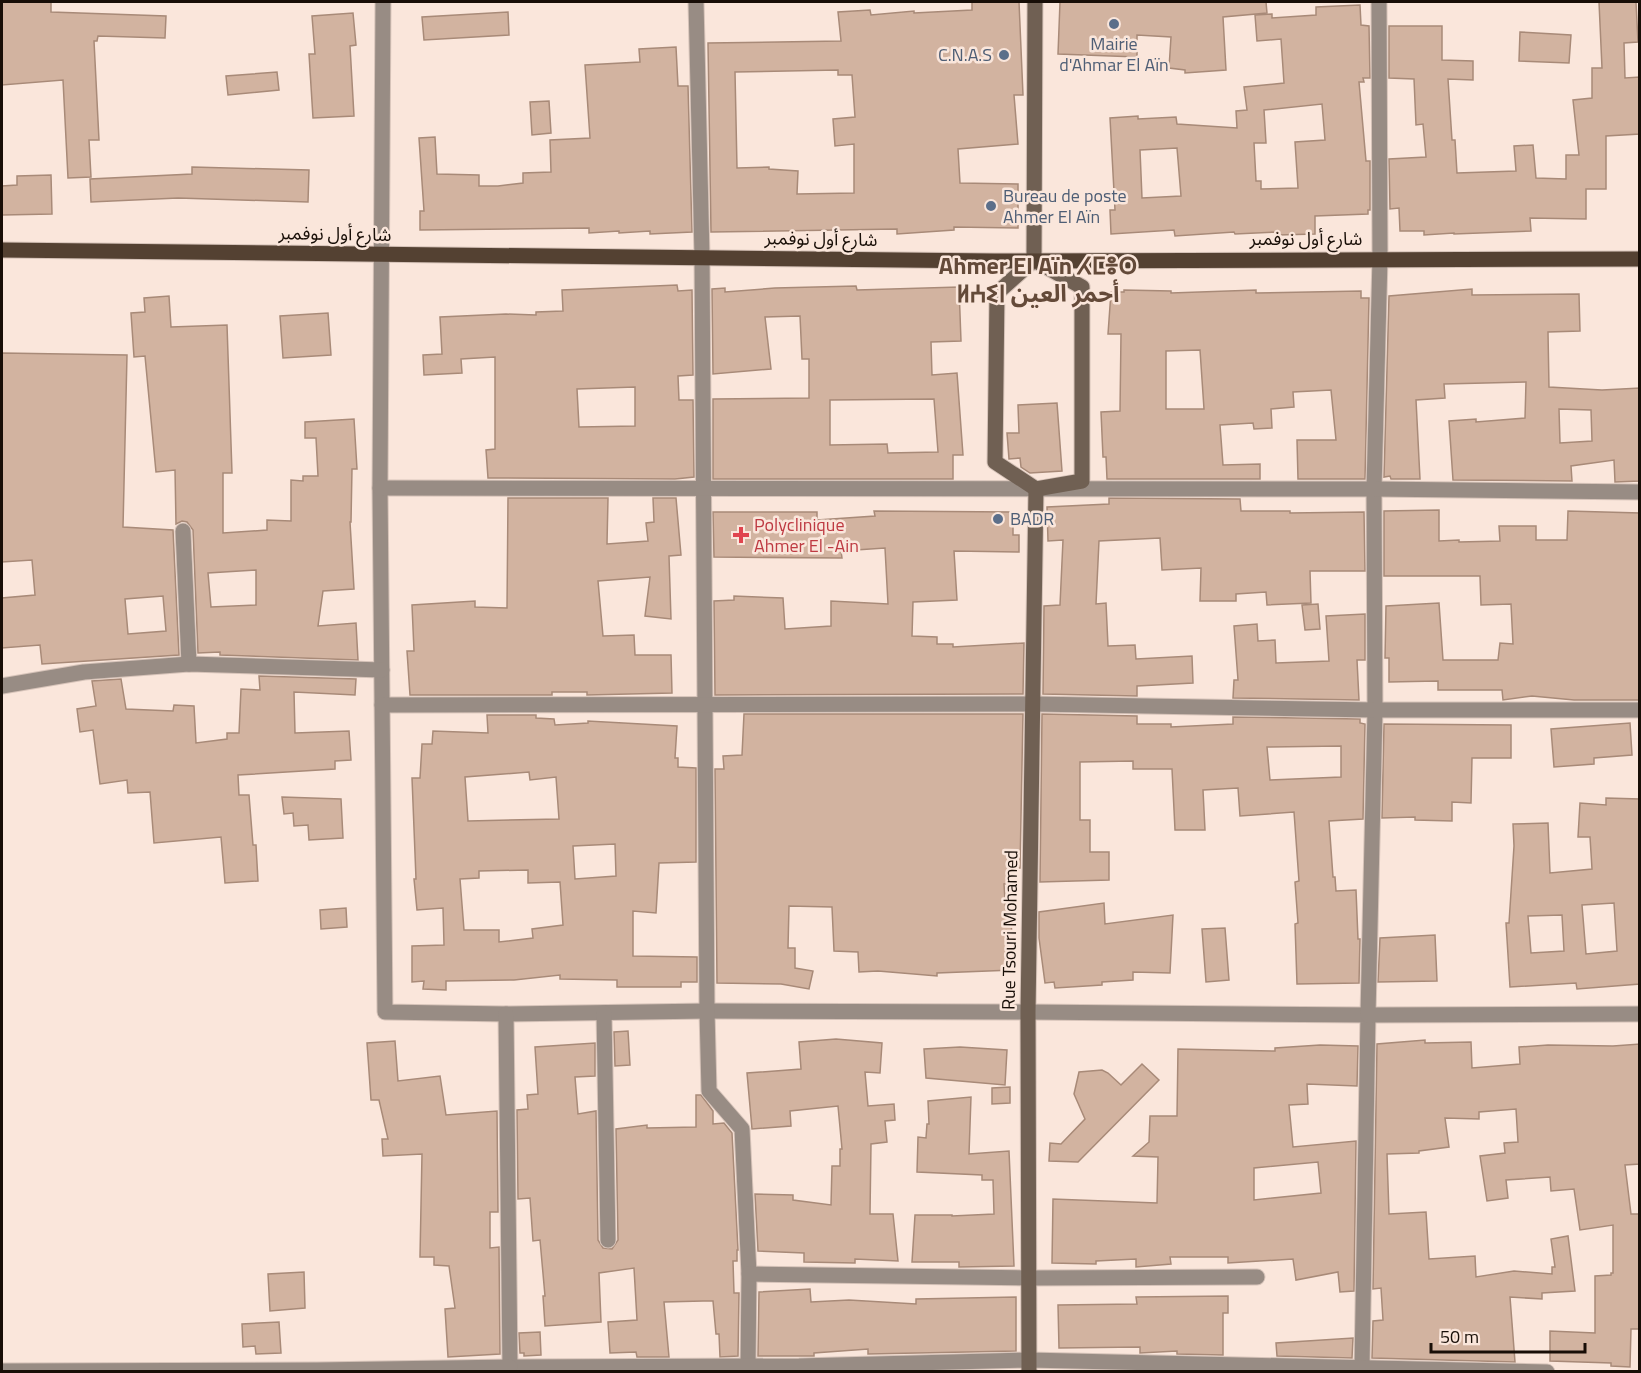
<svg xmlns="http://www.w3.org/2000/svg" width="1641" height="1373" font-family="'Titillium Web','Noto Sans Arabic','Noto Sans Tifinagh',sans-serif">
  <style>
    .building { fill: #d2b3a0; stroke: #a88a78; stroke-width: 1.5; fill-rule: evenodd }
    .lines { fill: none; stroke-linecap: round; stroke-linejoin: round }
    .street-casing { stroke: #d6c3b9; stroke-width: 17 }
    .secondary-casing { stroke: #d6c3b9; stroke-width: 17 }
    .primary-casing { stroke: #d6c3b9; stroke-width: 17 }
    .street { stroke: #988c84; stroke-width: 15 }
    .secondary { stroke: #706053; stroke-width: 15 }
    .primary { stroke: #544132; stroke-width: 15 }
    .service-dot { fill: #5c6f8a; stroke: #fae6db; stroke-width: 2 }
    .health-dot { fill: #e0444e; stroke: #fae6db; stroke-width: 2 }
    .labels { text-anchor: middle; stroke-width: 5; stroke-linejoin: round; paint-order: stroke }
    .service-label { font-size: 18px; fill: #4e5e75; stroke: #fae6db; text-anchor: start }
    .street-label { font-size: 18px; fill: #180e07; stroke: #fae6db }
    .health-label { font-size: 18px; fill: #be3a42; stroke: #fae6db; text-anchor: start }
    .district-label { font-size: 24px; font-weight: bold; fill: #644a39; stroke: #fae6db }
  </style>
  <rect width="100%" height="100%" fill="#fae6db"/>
  <g class="building">
    <polygon points="2,2 51,2 51,12 166,16 165,38 98,36 97,41 94,41 99,140 89,140 91,177 68,178 63,80 2,85"/>
    <path d="M972,2H1019L1023,95H1014L1018,144L958,149L960,183L1018,184V228L954,227V230L897,234V229L711,232L708,43L841,41L838,12L870,10L871,15L914,11V13L972,10ZM838,70V75H852L855,117L833,119L835,146L854,144V193L797,194L798,171L769,169V167L737,168L735,72Z"/>
    <polygon points="1060,2 1266,2 1267,13 1223,17 1226,70 1185,73 1185,70 1169,68 1171,37 1137,35 1137,57 1058,54"/>
    <polygon points="1599,2 1636,2 1638,42 1624,43 1625,78 1640,77 1640,134 1606,136 1606,189 1586,189 1586,219 1530,218 1531,231 1454,234 1454,233 1424,235 1424,231 1400,231 1399,208 1390,209 1389,159 1426,157 1423,124 1416,125 1414,79 1389,78 1389,26 1442,26 1442,60 1473,61 1473,80 1448,79 1452,140 1455,140 1457,173 1516,171 1514,146 1533,145 1536,178 1566,179 1566,155 1579,155 1573,100 1592,98 1592,68 1602,68"/>
    <path d="M1360,5L1361,25L1369,26L1370,78H1363L1364,82H1359L1366,161H1370V210H1368V214L1315,216V234L1278,235V232L1235,234L1234,232L1175,236L1174,230L1111,234L1110,210H1115L1110,118L1138,116V119L1176,117L1177,124L1237,128L1236,111L1247,110L1244,87L1284,83L1281,39L1257,41L1255,15L1272,14V18L1316,15V7ZM1322,104L1325,140L1295,142L1298,188L1261,189V181H1256L1254,143H1266L1264,110ZM1177,148L1181,196L1142,198L1140,150Z"/>
    <polygon points="508,12 509,35 424,40 422,17"/>
    <polygon points="353,13 356,45 350,46 354,116 313,118 309,54 315,54 312,16"/>
    <polygon points="1520,32 1571,35 1569,63 1519,61"/>
    <polygon points="676,47 678,86 688,86 692,232 650,234 650,231 619,233 619,231 589,233 589,228 420,230 420,211 424,211 419,138 435,137 437,174 479,175 479,186 498,186 523,183 523,173 551,172 550,140 590,138 585,65 640,62 639,49"/>
    <polygon points="277,72 279,90 228,95 226,76"/>
    <polygon points="549,101 551,133 532,135 530,102"/>
    <polygon points="192,167 309,170 308,202 178,198 91,202 90,179 192,174"/>
    <polygon points="51,175 52,214 2,215 2,186 17,185 17,176"/>
    <path d="M677,285L678,291L692,290L693,375L678,376L679,400H693L694,477L675,479L488,478L486,450L495,449V357L461,359L462,373L424,375L423,355L442,354L440,317L506,314L536,315V312L563,311L562,290ZM635,387V426L579,427L577,389Z"/>
    <path d="M856,286L857,290L959,287L961,341L931,342L932,375L957,373L963,455H953V479H713V399L809,398V359H802L800,316L765,317L771,369L713,374L712,289L725,288V292L775,288ZM934,399L938,452L888,453L887,444L830,445V400Z"/>
    <path d="M1472,289V295L1579,294L1580,331L1548,332L1549,387L1602,390L1640,388V481L1615,482L1614,460L1571,466L1572,481L1453,480L1449,421L1476,419V422L1525,418L1526,382L1444,384L1445,398L1416,400L1420,479H1391L1390,476L1384,477L1389,296ZM1559,409L1591,410L1592,441L1560,443Z"/>
    <path d="M1124,290L1171,291V293L1256,290V293L1361,291V298H1369L1365,479H1298L1297,440H1336L1331,390L1293,392L1294,407L1271,409L1272,428L1254,429L1253,423L1220,425L1223,465L1260,464V479H1107L1106,457H1103L1101,412L1120,411L1121,334H1108L1111,292H1124ZM1200,350L1204,409H1166V351Z"/>
    <path d="M169,296L171,327L227,325L232,473H223V533L267,530V520L291,521V480L303,481V476H318L316,438H305V422L354,419L357,469H352L351,522H350L354,589L323,591L318,626L356,623L358,660L220,655V652L198,653L193,530L187,522L182,521L176,524L175,470L156,472L145,356L134,357L131,313L145,312L144,298ZM256,570V605L211,607L208,573Z"/>
    <polygon points="328,313 331,355 283,358 280,316"/>
    <path d="M2,353L127,355L123,527L173,530L179,655L42,664L40,645L2,648V598L35,595L32,560L2,562ZM163,596L166,631L128,634L125,599Z"/>
    <polygon points="1057,403 1062,471 1030,473 1021,467 1020,458 1009,459 1007,433 1019,433 1018,405"/>
    <polygon points="508,498 608,498 607,544 648,541 646,523 654,522 653,498 676,498 681,555 669,556 671,619 645,616 650,577 598,581 603,636 634,635 635,655 671,655 672,693 587,695 587,692 552,692 552,695 410,695 407,651 414,651 412,605 475,601 475,607 507,608"/>
    <polygon points="1109,498 1240,499 1241,511 1290,511 1290,513 1364,512 1365,571 1310,571 1311,603 1267,605 1266,592 1236,594 1236,601 1200,601 1201,568 1162,570 1160,538 1099,541 1096,604 1106,603 1108,646 1135,645 1136,659 1192,656 1193,683 1137,686 1137,696 1043,694 1044,606 1060,605 1063,540 1048,541 1047,507 1109,504"/>
    <polygon points="1439,510 1439,541 1459,540 1459,542 1500,541 1499,526 1536,526 1536,540 1567,540 1568,511 1640,513 1640,700 1574,700 1532,696 1503,700 1502,690 1438,690 1438,681 1389,682 1389,658 1385,658 1386,606 1439,603 1443,660 1498,660 1500,643 1513,644 1511,604 1481,605 1480,576 1384,576 1384,511"/>
    <polygon points="874,511 1013,512 1013,535 1019,535 1019,552 954,551 957,600 913,602 912,636 937,637 937,644 953,644 953,647 1024,643 1023,694 715,695 714,601 734,600 734,596 783,598 785,629 831,626 831,601 888,604 885,548 841,551 842,558 714,557 713,512 817,512 817,520 875,516"/>
    <polygon points="1318,604 1320,629 1305,630 1302,605"/>
    <polygon points="1365,614 1365,660 1357,660 1359,700 1233,698 1234,680 1238,680 1234,626 1257,624 1258,641 1275,640 1276,663 1329,661 1326,616"/>
    <polygon points="259,676 356,679 355,695 294,692 295,733 349,731 351,760 335,761 335,769 238,775 239,795 249,795 253,845 256,845 258,881 225,883 221,837 154,843 150,792 128,793 127,780 100,784 93,730 80,732 77,709 96,706 92,681 121,679 126,709 173,711 174,705 194,706 196,743 227,739 227,733 239,733 241,689 260,690"/>
    <polygon points="744,714 1023,714 1020,868 1009,869 1010,883 1004,884 1006,916 1011,916 1013,970 937,973 937,976 878,971 859,972 858,952 834,951 832,907 789,906 788,948 795,948 795,968 813,971 809,989 781,984 717,983 715,769 724,769 723,756 742,755"/>
    <path d="M1042,714L1137,716V724H1171V727L1233,724V717L1360,719V723L1365,724L1363,819L1329,821L1333,877H1335L1336,891L1356,890L1358,939H1360L1359,983L1297,984L1295,924L1298,923L1295,882L1299,881L1294,812L1240,816L1238,788L1203,790L1205,830H1175L1172,769H1133V761L1080,762V820H1090V852H1109V880L1040,882ZM1341,746V777L1270,780L1267,747Z"/>
    <path d="M487,715H536V718L554,719L555,725L588,723V721L677,726L675,758H678V767L696,768V862L659,863L656,913L633,911V956L697,957V982H681V987H617V980L560,979V975L514,980L446,981V990L423,989L424,981L412,982V946L444,945L443,908L417,910L414,879H416L412,778H420L422,744H432L433,731L488,733ZM529,772L530,780L556,777L559,819L468,821L465,777ZM615,844L616,876L575,879L573,846ZM528,870V883L560,882L563,925L532,929L533,938L499,942V930H464L460,879L479,878V871Z"/>
    <polygon points="1630,723 1632,755 1594,758 1594,764 1554,767 1551,729"/>
    <polygon points="1384,724 1511,725 1511,758 1472,758 1471,803 1452,802 1452,821 1415,820 1415,817 1382,818"/>
    <polygon points="282,797 341,799 343,838 309,840 308,825 294,826 293,813 284,814"/>
    <path d="M1606,798L1640,799V984L1577,989L1576,983L1510,987L1506,923H1509L1514,846L1513,824L1548,823L1550,873L1592,869L1590,837H1578L1580,803L1606,805ZM1614,903L1617,951L1586,954L1582,905ZM1562,915L1564,951L1531,953L1528,916Z"/>
    <polygon points="1104,903 1105,924 1173,915 1170,973 1133,972 1133,980 1102,982 1102,985 1055,988 1054,982 1045,983 1039,938 1039,912"/>
    <polygon points="346,908 347,927 321,929 320,910"/>
    <polygon points="1225,928 1229,980 1206,982 1202,929"/>
    <polygon points="1435,935 1437,981 1378,982 1380,938"/>
    <polygon points="628,1031 630,1065 615,1066 614,1032"/>
    <polygon points="836,1039 882,1043 880,1073 865,1072 868,1106 894,1104 895,1120 885,1121 887,1142 871,1144 870,1214 893,1214 898,1261 855,1259 855,1263 804,1262 804,1253 758,1251 755,1194 793,1195 793,1200 831,1205 832,1166 840,1166 840,1149 842,1149 838,1106 790,1111 791,1126 752,1129 747,1073 801,1069 799,1042"/>
    <polygon points="1425,1040 1425,1043 1471,1042 1472,1068 1520,1064 1519,1047 1548,1045 1613,1046 1640,1044 1640,1164 1625,1165 1631,1214 1640,1214 1640,1329 1631,1329 1630,1367 1611,1366 1611,1363 1550,1361 1550,1331 1595,1333 1595,1276 1611,1275 1611,1273 1613,1273 1613,1225 1580,1230 1574,1189 1551,1191 1550,1177 1506,1180 1508,1198 1487,1201 1480,1156 1505,1153 1504,1143 1518,1142 1516,1109 1479,1112 1479,1119 1445,1118 1449,1147 1419,1151 1419,1153 1387,1154 1389,1214 1426,1212 1429,1259 1475,1256 1476,1277 1514,1271 1552,1274 1552,1267 1555,1267 1551,1239 1568,1236 1575,1291 1542,1293 1542,1299 1510,1297 1515,1362 1372,1358 1373,1321 1383,1320 1381,1288 1373,1289 1377,1044"/>
    <polygon points="395,1041 398,1081 440,1076 446,1115 497,1111 498,1212 490,1212 490,1248 499,1247 500,1354 448,1357 445,1309 455,1308 449,1266 434,1265 434,1257 420,1257 422,1154 383,1156 382,1139 388,1139 379,1100 371,1100 367,1043"/>
    <polygon points="595,1043 595,1076 575,1077 578,1114 596,1111 598,1240 603,1248 612,1249 618,1240 616,1129 647,1125 647,1128 696,1127 696,1095 701,1095 713,1111 713,1124 724,1123 732,1133 738,1250 737,1250 737,1261 733,1261 734,1293 739,1293 738,1356 720,1357 719,1334 716,1334 713,1301 703,1301 664,1302 669,1357 637,1357 636,1352 610,1353 608,1322 637,1320 634,1268 599,1273 601,1322 545,1326 543,1296 545,1296 540,1240 533,1241 530,1198 518,1199 517,1110 528,1109 527,1095 538,1094 535,1047"/>
    <path d="M1320,1045L1358,1046L1357,1086L1307,1084L1308,1104L1289,1105L1293,1147L1356,1141L1354,1291L1340,1292L1338,1272L1296,1280L1293,1259L1228,1263V1257H1170L1171,1264L1136,1267V1259L1096,1261V1264L1052,1263L1053,1199L1157,1203L1158,1157L1133,1156L1149,1142L1150,1116H1177L1178,1049L1275,1051V1048ZM1318,1162L1321,1193L1254,1200V1168Z"/>
    <polygon points="960,1047 1007,1050 1005,1085 926,1078 924,1049"/>
    <polygon points="1142,1064 1159,1080 1078,1162 1049,1161 1050,1143 1061,1144 1085,1119 1074,1094 1079,1072 1102,1070 1108,1073 1121,1085"/>
    <polygon points="1010,1087 1010,1103 992,1104 992,1088"/>
    <polygon points="971,1097 969,1154 1009,1151 1014,1266 959,1267 959,1262 912,1262 915,1215 952,1215 952,1216 994,1214 993,1180 982,1180 982,1175 917,1172 918,1137 926,1138 927,1124 929,1124 928,1101"/>
    <polygon points="304,1272 305,1308 270,1311 268,1274"/>
    <polygon points="810,1289 811,1302 849,1300 916,1304 916,1299 1016,1297 1016,1351 868,1354 868,1349 814,1353 814,1356 758,1356 759,1292"/>
    <polygon points="1228,1296 1228,1313 1223,1313 1223,1355 1177,1354 1177,1351 1140,1353 1140,1347 1059,1348 1058,1305 1137,1304 1136,1297"/>
    <polygon points="279,1322 281,1353 256,1354 255,1346 243,1347 242,1324"/>
    <polygon points="540,1332 541,1355 524,1356 524,1353 520,1353 519,1333"/>
    <polygon points="1353,1338 1352,1358 1277,1356 1276,1343"/>
  </g>
  <g class="lines">
    <g class="street-casing">
      <g id="street">
        <polyline points="383,2 380,488 385,1012 506,1014 707,1011 1028,1012 1368,1015 1362,1367"/>
        <polyline points="696,2 702,256 707,1011 709,1091 742,1129 749,1274 748,1366"/>
        <polyline points="1379,2 1380,258 1374,489 1375,710 1368,1015 1640,1014"/>
        <polyline points="380,488 1374,489 1640,492"/>
        <polyline points="183,531 189,664"/>
        <polyline points="2,686 84,672 189,664 382,670"/>
        <polyline points="382,705 1034,704 1375,710 1640,710"/>
        <polyline points="604,1013 608,1240"/>
        <polyline points="506,1014 510,1367 799,1366 1029,1360 1547,1372"/>
        <polyline points="749,1274 1029,1278 1257,1277"/>
        <polyline points="2,1371 317,1370 510,1367"/>
      </g>
    </g>
    <g class="secondary-casing">
      <g id="secondary">
        <polyline points="1035,2 1034,260 997,293 995,462 1036,489"/>
        <polyline points="1029,1372 1028,1012 1036,489 1082,481 1082,287 1034,260"/>
      </g>
    </g>
    <g class="primary-casing">
      <polyline id="primary" points="2,250 994,261 1640,259"/>
    </g>
    <use href="#street" class="street"/>
    <use href="#secondary" class="secondary"/>
    <use href="#primary" class="primary"/>
  </g>
  <g class="service-dot">
    <circle cx="1114" cy="24" r="6"/>
    <circle cx="1004" cy="55" r="6"/>
    <circle cx="991" cy="206" r="6"/>
    <circle cx="998" cy="519" r="6"/>
  </g>
  <path class="health-dot" d="M738 526h6v6h6v6h-6v6h-6v-6h-6v-6h6z"/>
  <g class="labels">
    <g class="service-label">
      <text x="1114" y="50" text-anchor="middle">Mairie<tspan x="1114" dy="21">d'Ahmar El Aïn</tspan></text>
      <text x="992" y="61" text-anchor="end">C.N.A.S</text>
      <text x="1003" y="202">Bureau de poste<tspan x="1003" dy="21">Ahmer El Aïn</tspan></text>
      <text x="1010" y="525">BADR</text>
    </g>
    <g class="street-label">
      <text transform="translate(335 234) rotate(1)" y="6">شارع أول نوفمبر</text>
      <text transform="translate(821 239) rotate(1)" y="6">شارع أول نوفمبر</text>
      <text x="1306" y="245">شارع أول نوفمبر</text>
      <text transform="translate(1010 930) rotate(-89)" y="6">Rue Tsouri Mohamed</text>
    </g>
    <g class="health-label">
      <text x="754" y="531">Polyclinique<tspan x="754" dy="21">Ahmer El -Ain</tspan></text>
    </g>
    <g class="district-label">
      <text x="1038" y="274">Ahmer El Aïn ⵃⵎⴻⵔ<tspan x="1038" dy="28">ⵍⵄⵉⵏ أحمر العين</tspan></text>
    </g>
  </g>
  <rect width="1641" height="1373" fill="none" stroke="#180e07" stroke-width="6"/>
  <path d="M1431 1343v9h154v-9" fill="none" stroke="#180e07" stroke-width="3"/>
  <text x="1440" y="1343" font-size="18" fill="#180e07" stroke="#fae6db" stroke-width="4.5" paint-order="stroke">50 m</text>
</svg>
